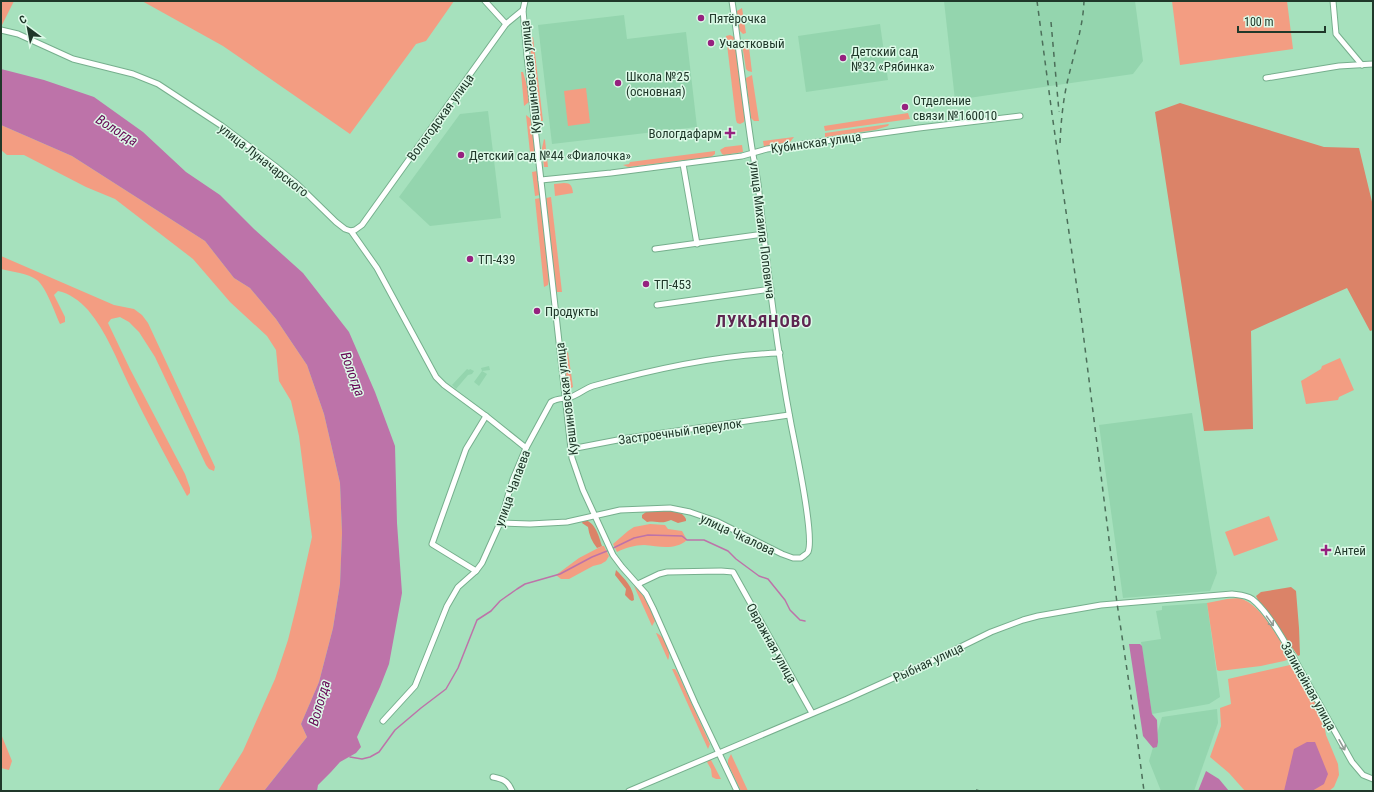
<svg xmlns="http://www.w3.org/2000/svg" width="1374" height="792" font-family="'Roboto Condensed',sans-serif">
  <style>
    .built { fill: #94d5ae }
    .green { fill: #f39d82 }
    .forest { fill: #db8368 }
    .water { fill: #bd73a9 }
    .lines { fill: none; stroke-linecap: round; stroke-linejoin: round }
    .stream { stroke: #bd73a9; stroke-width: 1.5 }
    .minor-casing { stroke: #76af8d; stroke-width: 7 }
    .minor { stroke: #fff; stroke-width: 5 }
    .rail { stroke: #4c6f5a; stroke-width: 1.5; stroke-dasharray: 5 5; stroke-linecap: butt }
    .oneway { stroke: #909c94 }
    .poi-dot { fill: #96217f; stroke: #ddfae8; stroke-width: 1.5 }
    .labels { text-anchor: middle; stroke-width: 3; stroke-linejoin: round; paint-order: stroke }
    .poi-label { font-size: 13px; fill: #20382a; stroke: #ddfae8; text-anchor: start }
    .street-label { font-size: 13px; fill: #20382a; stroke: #ddfae8 }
    .water-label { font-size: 14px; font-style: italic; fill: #660855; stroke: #ddfae8 }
    .district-label { font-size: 17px; font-weight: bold; letter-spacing: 1px; fill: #5e2651; stroke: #ddfae8 }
  </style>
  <rect width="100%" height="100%" fill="#a6e1bd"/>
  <g class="built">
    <polygon points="944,1 1135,1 1143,61 1133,74 955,100"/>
    <polygon points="624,15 627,39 686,32 697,127 552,144 538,25"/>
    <polygon points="880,24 888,80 806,92 798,36"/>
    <polygon points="488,111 501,218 430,226 399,197 460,114"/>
    <polygon points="489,366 490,370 482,371 487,374 479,386 474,382 482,371 481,368"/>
    <polygon points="467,369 469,370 470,369 474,371 472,374 468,375 456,389 452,385"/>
    <polygon points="1192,413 1217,573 1210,591 1123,598 1099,425"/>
    <polygon points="1207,603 1220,697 1209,704 1152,714 1141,642 1161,639 1156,611 1162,610 1162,606"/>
    <polygon points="1217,709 1218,723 1194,791 1161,791 1149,761 1162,717"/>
  </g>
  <g class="green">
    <polygon points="1,1 14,1 1,27"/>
    <polygon points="142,1 454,1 426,41 416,44 350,134 223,46"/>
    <polygon points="1172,1 1287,1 1293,49 1180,65"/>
    <polygon points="742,8 746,33 743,34 739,30 737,13 737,11"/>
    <polygon points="730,35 734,37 735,39 745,118 744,122 740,124 737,123 736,120 726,36"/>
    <polygon points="529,37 533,37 543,121 541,121 537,109"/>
    <polygon points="748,39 752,72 748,71 746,69 742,44 744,40"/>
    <path d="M521,72H523C526,82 529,91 529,102L524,106Z"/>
    <polygon points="752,75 759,121 754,121 751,118 746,81 746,78"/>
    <polygon points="586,88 590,123 568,126 564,91"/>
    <polygon points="908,113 910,119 825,131 824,126"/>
    <polygon points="526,115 531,119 536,156 534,161 531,162"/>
    <polygon points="889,124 888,126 875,130 825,137 825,133"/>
    <polygon points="1,125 72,156 205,241 234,278 250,288 276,319 307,365 324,414 340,483 342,533 340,584 333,628 319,682 301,724 307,737 264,791 218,791 243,751 275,679 288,640 297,604 312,537 299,436 291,401 279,381 276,350 267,336 230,302 193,259 115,199 86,187 24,155 7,155 1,150"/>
    <polygon points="794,137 790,142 764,147 763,141"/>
    <polygon points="544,139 545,140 548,167 544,167 542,148"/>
    <polygon points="742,145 743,152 724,155 722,154 720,150 725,147"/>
    <polygon points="715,151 715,154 711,157 628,167 623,165 629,164 630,162"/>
    <polygon points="537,171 540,195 535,196 532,172"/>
    <path d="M564,183C571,183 572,186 573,193L555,196L554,184Z"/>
    <polygon points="551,197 562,292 556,292 546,198"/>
    <polygon points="540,198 549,280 548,285 544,287 535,199"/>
    <path d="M1,256L114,305L134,309L142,315L148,323L215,467L214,471L209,469L206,465L155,357L139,332L129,322L120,317L111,319L108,323L130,369L185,474L190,488V493L187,496C167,459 147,422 129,385C117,360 106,331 88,310C80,301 69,293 58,291L54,295L65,317V322L60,324C55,313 46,287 37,280C28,273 12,272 1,269Z"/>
    <polygon points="568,352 573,387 569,389 567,386 564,356"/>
    <polygon points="1340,358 1354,390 1339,397 1338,400 1306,404 1301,381 1321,369 1322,366"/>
    <polygon points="1269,516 1278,540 1234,556 1225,532"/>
    <path d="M650,524L665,525L668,529L682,531L687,540C674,551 659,546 644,545C635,545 625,548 617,552L613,544L628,531L634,527Z"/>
    <polygon points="602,546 604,546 609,556 606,561 601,564 593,566 569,579 561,579 556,575 579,558"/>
    <path d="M634,586C644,595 652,607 655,621L652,626Z"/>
    <path d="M1239,598C1259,603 1275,632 1285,649L1288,654L1287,660L1284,661L1261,666L1219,671L1217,670L1207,603L1227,599Z"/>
    <path d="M656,633C664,635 672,652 668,660Z"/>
    <polygon points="1290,665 1295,667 1310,691 1322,713 1326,735 1338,764 1339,775 1334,787 1329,791 1245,791 1229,773 1210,757 1221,726 1220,708 1231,704 1228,679"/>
    <polygon points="672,669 675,669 678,674 710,744 708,749"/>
    <polygon points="1,734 12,761 9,770 1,768"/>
    <polygon points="731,754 748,791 741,791 728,764 728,760"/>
    <polygon points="709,760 711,760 721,779 716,779 712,777 711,769 707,762"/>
  </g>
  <g class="forest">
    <polygon points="1180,103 1324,147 1359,148 1373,206 1373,330 1370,331 1347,288 1251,331 1253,429 1204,431 1155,112"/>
    <path d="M657,511C667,511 681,509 686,519V521L678,523L671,520C660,525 658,520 647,522L642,518V515L646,512Z"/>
    <path d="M585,520C596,523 599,537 602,546L597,548C592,542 589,535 588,527L582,523L583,521Z"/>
    <path d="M616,570C624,578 634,588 634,600L632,601L630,600L625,595L626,589L615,575Z"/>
    <polygon points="1291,587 1296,591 1299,628 1300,655 1298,656 1269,614 1260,604 1256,596 1261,592"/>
  </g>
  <g class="water">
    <polygon points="1,69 44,80 94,97 143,132 186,172 220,195 254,229 303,273 349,332 375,392 395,446 397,523 402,593 389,664 380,687 357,737 361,747 356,753 340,762 331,772 318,785 317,791 264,791 307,737 301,724 319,682 333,628 340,584 342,533 340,483 324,414 307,365 276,319 250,288 234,278 205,241 72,156 1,125"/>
    <polygon points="1129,644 1140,644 1142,646 1152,714 1157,720 1158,742 1157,747 1153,748 1143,736"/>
    <polygon points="1307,742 1315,742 1328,774 1324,784 1312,791 1284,791 1294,749"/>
    <polygon points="1206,771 1219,779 1229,791 1198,791"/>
  </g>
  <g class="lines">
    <polyline class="stream" points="350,757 362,759 370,757 379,752 395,730 421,708 446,689 458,668 477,620 491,611 500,601 517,589 525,584 560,574 592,557 607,551 634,538 648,535 682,536 687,540 704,540 728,551 736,559 759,576 768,579 785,600 790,610 800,620 805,621"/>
    <g class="minor-casing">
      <g id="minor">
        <polyline points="485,1 506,24"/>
        <polyline points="525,1 523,10 527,56 572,458 583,490 613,555 622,567 646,594 653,608 695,703 737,791"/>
        <polyline points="1333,1 1336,34 1362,65"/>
        <polyline points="1,30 18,34 73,59 133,74 158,84 222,126 275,166 297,184 336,222 345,229 351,231 377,268 436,377 444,385 486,416 526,448"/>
        <polyline points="1266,78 1339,66 1373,64"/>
        <polyline points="683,164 697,244"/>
        <polyline points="541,180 611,173 742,156 767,149 919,128 1020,116"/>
        <polyline points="351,231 355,230 362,225 506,24 523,10"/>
        <polyline points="655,249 764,234"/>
        <polyline points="657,305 771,289"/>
        <polyline points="571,449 628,438 789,415"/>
        <path d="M500,523L530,524L567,522L620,510L670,508L690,512L716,521L782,554L793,558H801C803,556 807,554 808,552C815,537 795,445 791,424C776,345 767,263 758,184C756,170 753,156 751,142C744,95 739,48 732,1"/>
        <polyline points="476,571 432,544 466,449 486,416"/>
        <polyline points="638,584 659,574 667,572 721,571 733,572 812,713"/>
        <path d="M383,721L415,686L447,606L458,587L476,571L482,563L500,523L513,479L526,448L551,402C557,398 564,399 571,397C579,394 586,388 593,386C654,369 717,355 780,353"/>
        <path d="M493,777C503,779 508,781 512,791"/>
        <path d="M629,791L847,699L938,658L991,632L1023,620L1038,616L1101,605L1232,594C1239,595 1246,595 1252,599C1270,613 1290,651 1301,671C1318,701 1335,732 1352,762L1363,775L1373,779"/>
      </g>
    </g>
    <use href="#minor" class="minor"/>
    <g class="rail">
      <polyline points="1037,1 1052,114 1081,316 1117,603 1136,730 1144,791"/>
      <polyline points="1051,22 1059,112"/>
      <path d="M1060,143C1061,121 1063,100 1068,79C1074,53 1083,28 1084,1"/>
      <polyline points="976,790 980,791"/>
    </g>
  </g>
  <defs><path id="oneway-shaft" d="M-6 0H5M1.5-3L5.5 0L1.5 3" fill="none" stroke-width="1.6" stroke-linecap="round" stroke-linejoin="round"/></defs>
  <g class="oneway">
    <use href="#oneway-shaft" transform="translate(1270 621) rotate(54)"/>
    <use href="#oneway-shaft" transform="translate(1342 745) rotate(61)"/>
  </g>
  <g class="poi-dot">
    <circle cx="701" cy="18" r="4"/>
    <circle cx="711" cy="43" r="4"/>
    <circle cx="843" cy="58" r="4"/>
    <circle cx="618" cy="83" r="4"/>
    <circle cx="905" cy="107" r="4"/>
    <path d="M728 127h4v4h4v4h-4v4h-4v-4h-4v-4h4z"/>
    <circle cx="461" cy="155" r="4"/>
    <circle cx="470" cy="259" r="4"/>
    <circle cx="646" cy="284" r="4"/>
    <circle cx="537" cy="311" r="4"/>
    <path d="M1324 544h4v4h4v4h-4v4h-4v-4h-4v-4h4z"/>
  </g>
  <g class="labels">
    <g class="poi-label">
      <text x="709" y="23">Пятёрочка</text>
      <text x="719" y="48">Участковый</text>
      <text x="851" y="56">Детский сад<tspan x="851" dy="15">№32 «Рябинка»</tspan></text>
      <text x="626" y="81">Школа №25<tspan x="626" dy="15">(основная)</tspan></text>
      <text x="913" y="105">Отделение<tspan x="913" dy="15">связи №160010</tspan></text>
      <text x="722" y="138" text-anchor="end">Вологдафарм</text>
      <text x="469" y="160">Детский сад №44 «Фиалочка»</text>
      <text x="478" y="264">ТП-439</text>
      <text x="654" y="289">ТП-453</text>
      <text x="545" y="316">Продукты</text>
      <text x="1334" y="555">Антей</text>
    </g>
    <g class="street-label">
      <text transform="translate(530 77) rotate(-96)" y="5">Кувшиновская улица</text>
      <text transform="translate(440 117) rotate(-54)" y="5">Вологодская улица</text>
      <text transform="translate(816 142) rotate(-8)" y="5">Кубинская улица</text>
      <text transform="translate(264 160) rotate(38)" y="5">улица Луначарского</text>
      <text transform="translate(763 230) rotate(83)" y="5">улица Михаила Поповича</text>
      <text transform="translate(566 399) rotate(-97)" y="5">Кувшиновская улица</text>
      <text transform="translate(680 431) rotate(-8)" y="5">Застроечный переулок</text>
      <text transform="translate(512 488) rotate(-70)" y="5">улица Чапаева</text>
      <text transform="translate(738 534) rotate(25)" y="5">улица Чкалова</text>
      <text transform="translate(772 643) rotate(61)" y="5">Овражная улица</text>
      <text transform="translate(928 662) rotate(-25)" y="5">Рыбная улица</text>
      <text transform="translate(1309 686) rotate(61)" y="5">Залинейная улица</text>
    </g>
    <g class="water-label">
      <text transform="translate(117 130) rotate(32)" y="5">Вологда</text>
      <text transform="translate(353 374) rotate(70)" y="5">Вологда</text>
      <text transform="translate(319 703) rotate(-74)" y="5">Вологда</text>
    </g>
    <g class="district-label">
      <text x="764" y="327">ЛУКЬЯНОВО</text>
    </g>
  </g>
  <rect width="1374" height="792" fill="none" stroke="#20382a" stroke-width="4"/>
  <g transform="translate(28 28) rotate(328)" stroke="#ddfae8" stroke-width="3" paint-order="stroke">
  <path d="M0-3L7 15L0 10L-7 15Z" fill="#20382a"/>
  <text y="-6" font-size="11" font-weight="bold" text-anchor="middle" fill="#20382a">С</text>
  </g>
  <path d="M1238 26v6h87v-6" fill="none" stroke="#20382a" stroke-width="2"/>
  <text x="1244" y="26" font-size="12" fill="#20382a" stroke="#ddfae8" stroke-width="3" paint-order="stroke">100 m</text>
</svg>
